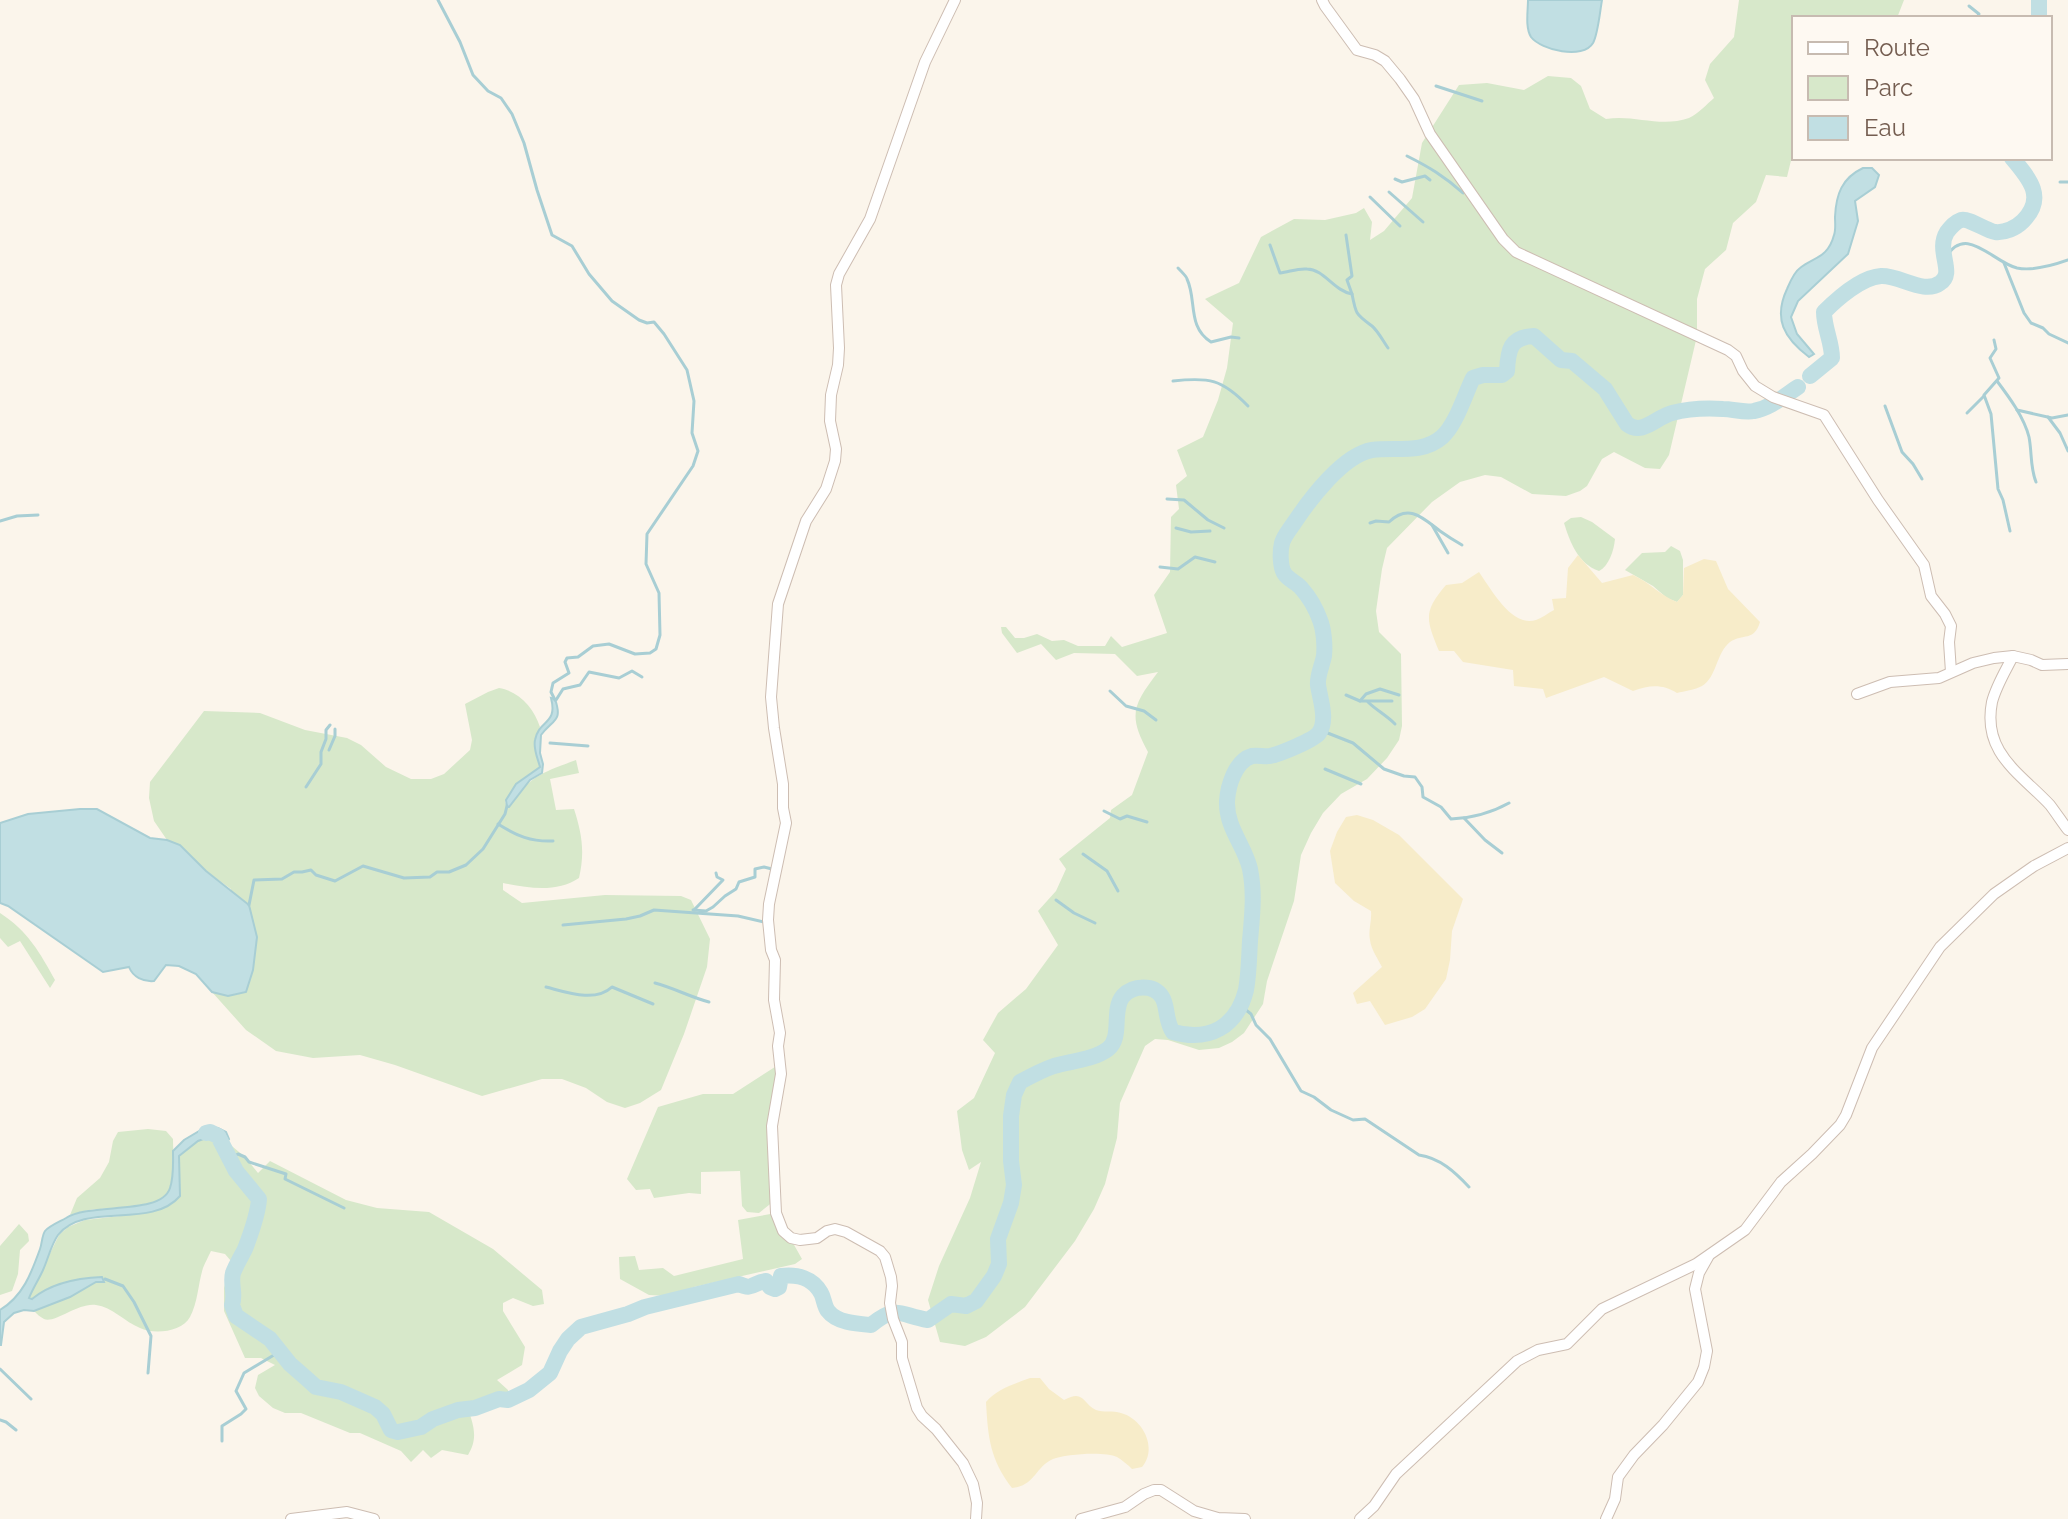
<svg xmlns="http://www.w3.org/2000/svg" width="2068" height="1519" font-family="Raleway,sans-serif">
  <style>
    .green { fill: #d7e8ca }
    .sand { fill: #f7ecc9 }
    .water { fill: #c1dfe3; stroke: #a8ced4; stroke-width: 2 }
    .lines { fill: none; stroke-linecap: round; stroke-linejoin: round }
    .stream { stroke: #a8ced4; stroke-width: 3 }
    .river { stroke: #c1dfe3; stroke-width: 16 }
    .minor-casing { stroke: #cdbdb2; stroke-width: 12 }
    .minor { stroke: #fff; stroke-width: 10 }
  </style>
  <rect width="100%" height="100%" fill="#fbf5eb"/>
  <g class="green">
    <path d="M1739,0H1904L1897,18H1794V148L1787,177L1766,175L1756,202L1733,223L1726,250L1705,269L1697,299V336L1669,455L1660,469L1645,468L1614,452L1602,459L1587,486L1580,491L1566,496L1532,494L1501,477L1485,475L1460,482L1432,502L1387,548L1382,569L1376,611L1379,632L1401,654L1402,726L1399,740L1387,758L1367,779L1341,794L1323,813L1311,833L1301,855L1294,901L1267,981L1263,1004L1244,1033L1232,1042L1219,1048L1199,1050L1168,1040L1155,1039L1145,1046L1120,1103L1117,1138L1105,1184L1094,1209L1075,1241L1025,1307L986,1337L965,1346L940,1342L928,1300L939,1266L970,1198L981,1162L969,1170L962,1150L957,1111L974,1098L995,1053L983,1040L998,1013L1026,989L1058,945L1038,911L1056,891L1066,869L1059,859L1110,818L1111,810L1132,795L1148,752C1127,714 1134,704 1158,672L1137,676L1115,654L1074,653L1056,660L1041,644L1017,653L1002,633L1001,627H1006L1015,638H1024L1037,634L1052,641L1064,640L1078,646H1105L1111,636L1122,647L1167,633L1154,595L1170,572L1171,517L1179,509L1176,485L1187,476L1177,450L1203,437L1218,400L1227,368L1233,323L1205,299L1239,283L1261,237L1294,219L1325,220L1356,213L1364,208L1372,222L1370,240L1384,231L1412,198L1422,143L1459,85L1487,83L1524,90L1548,76L1571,78L1581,86L1590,109L1606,119C1633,114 1660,128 1689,118C1698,114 1707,104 1714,98L1705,80L1710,64L1734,37Z"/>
    <path d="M1581,517L1592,522L1615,539C1614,550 1609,566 1599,571C1578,564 1570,542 1564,523L1571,518Z"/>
    <polygon points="1671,546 1680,551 1683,560 1683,595 1677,602 1667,598 1653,586 1625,570 1642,553 1665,552"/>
    <path d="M499,688C519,691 534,708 540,727C532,744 535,749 540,767L516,785L505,802L507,806H509C529,776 544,772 576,760L579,773L550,779L556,810L574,809C582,834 585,852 579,878C557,893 528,888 503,883V890L522,903L605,895L681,896L691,900L710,939L707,967L684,1034L661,1090L640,1103L625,1108L607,1102L586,1088L562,1079H542L482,1096L395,1065L360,1055L313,1058L276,1051L246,1030L212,992L228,996L231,889L206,871L180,845L167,840L154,821L149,798L150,782L204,711L260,713L305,730L347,738L361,745L386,767L411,779H431L444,774L470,750L472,740L465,704L488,692Z"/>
    <path d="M0,913C28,931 40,953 55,980L50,988L20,941L8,947L0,938Z"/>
    <polygon points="778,1065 774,1201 759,1213 747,1212 742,1206 740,1171 701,1172 701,1194 689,1193 654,1198 650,1189 636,1190 627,1179 658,1107 703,1094 733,1094"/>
    <path d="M148,1129L166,1131L173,1139C173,1155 176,1174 170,1189C162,1211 108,1207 89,1210C82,1211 76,1213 70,1215L77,1198L100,1178L109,1162L113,1141L118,1132Z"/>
    <path d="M206,1138L224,1143L227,1142L245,1157L258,1173L270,1161L346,1200L377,1208L429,1212L493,1249L542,1290L544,1304L533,1306L513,1298L503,1303V1311L525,1347L522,1365L497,1380L508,1390V1400L499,1399L468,1409C474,1426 478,1439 468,1455L442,1450L431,1458L423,1450L411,1462L401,1451L360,1433H350L301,1413H285L273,1408L259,1396L255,1388L258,1375L275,1365L261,1358H245L224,1311V1288L231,1261L225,1254L211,1251C208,1257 205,1263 203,1268C198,1284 198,1302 190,1317C182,1332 154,1335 140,1328C125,1322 112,1307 96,1305C79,1302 54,1324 44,1319C40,1317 37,1314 34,1311L70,1297L96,1282H104L102,1277C77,1279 51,1283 32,1299L28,1298L59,1235L68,1227L85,1220L147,1213L180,1183L179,1156L198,1141Z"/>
    <polygon points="776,1213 802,1259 795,1264 694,1287 669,1296 649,1295 620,1279 619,1257 635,1256 639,1270 663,1268 674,1276 743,1259 738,1220"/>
    <polygon points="19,1224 28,1234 29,1241 20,1250 18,1274 12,1291 0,1295 0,1246"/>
  </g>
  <g class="sand">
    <path d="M1578,555L1602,583L1633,575C1649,582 1661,596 1677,602L1683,595L1684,568L1704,559L1716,561L1728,589L1760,622C1754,642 1743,633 1730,642C1716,653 1717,677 1702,686C1695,690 1684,691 1677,693C1662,684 1650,685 1633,691L1604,677L1546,698L1543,689L1514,686L1513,670L1463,662L1454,651H1439C1426,619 1423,612 1446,585L1462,583L1479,572C1491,589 1512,628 1536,620C1542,618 1548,613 1554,610L1552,599L1566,598L1568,568Z"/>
    <path d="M1357,815L1373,820L1399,835L1463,899L1452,931L1450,960L1446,979L1425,1009L1412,1017L1385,1025L1370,1001L1357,1004L1353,993L1382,967C1378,959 1371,949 1370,940C1368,930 1372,921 1371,911L1354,901L1335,883L1330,851L1337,832L1346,817Z"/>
    <path d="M1030,1378H1040L1049,1389L1064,1400C1084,1389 1082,1403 1096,1410C1103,1413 1113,1410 1121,1413C1143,1419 1158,1448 1142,1467L1132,1469C1128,1465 1122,1460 1117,1457C1105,1451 1065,1454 1053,1459C1035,1467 1035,1486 1012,1488C990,1459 988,1438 986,1402C997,1389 1014,1384 1030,1378Z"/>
  </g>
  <g class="water">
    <path d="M1528,0H1602C1600,11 1598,34 1593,43C1583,60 1541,50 1531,37C1525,27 1528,11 1528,0Z"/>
    <path d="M1863,168H1872L1879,175L1875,187L1855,201L1858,221L1848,254L1798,301L1791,317L1797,334L1814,354L1809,357C1784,338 1773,319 1787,289C1790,282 1794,272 1800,268C1814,257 1828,258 1834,235C1836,230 1835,222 1835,217C1836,194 1842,178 1863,168Z"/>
    <path d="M551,698L555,699C563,722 553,719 541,735L540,753L543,764L542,773L530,780L509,807H507L506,800L516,784L540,767C538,759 533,749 535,740C539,719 558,725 551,698Z"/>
    <path d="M80,809H97L150,838L167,840L180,845L206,871L249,905L257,937L253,970L246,992L228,996L212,992L196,974L179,966L166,965L154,981C143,982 133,977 129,967L103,972L8,906L0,903V823L28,814Z"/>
    <path d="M206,1127L218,1128L226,1132L229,1139L225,1144L206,1138L198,1141L179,1156L180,1196C151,1230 85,1201 58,1235C51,1245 48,1259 43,1270C39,1279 33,1288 29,1298L32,1299C51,1283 78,1278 102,1277L104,1282H96L70,1297L34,1311L24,1310L14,1313L4,1322L1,1345H0V1310C23,1296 31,1274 40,1249C42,1244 42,1235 45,1231C49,1226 61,1221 66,1218C90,1202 161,1216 170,1188C174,1176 173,1163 173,1151L184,1140Z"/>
  </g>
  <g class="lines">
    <g class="stream">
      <polyline points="438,0 460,42 473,75 488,91 501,98 512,114 524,143 537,190 552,235 572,246 589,274 612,301 639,320 647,323 654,322 664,334 687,370 694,401 692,433 698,451 693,466 647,534 646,564 659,593 660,635 656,649 650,653 635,654 609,644 593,646 578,657 567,658 565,662 569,673 553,683 551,692 555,700"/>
      <polyline points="1969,6 1979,14 1977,18"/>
      <polyline points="1436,86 1482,101"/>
      <path d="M1407,156C1429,167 1444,176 1463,193"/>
      <polyline points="1395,179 1402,182 1425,176 1430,180"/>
      <polyline points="2060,182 2068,182"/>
      <polyline points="1389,192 1423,222"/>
      <polyline points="1370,197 1400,226"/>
      <polyline points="1346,235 1352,276 1347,280 1352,294"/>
      <path d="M1270,245L1280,273C1289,272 1298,268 1307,269C1324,269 1334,291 1352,294C1356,315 1356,314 1372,326C1378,331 1383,341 1388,348"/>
      <path d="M1945,259C1965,222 1992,262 2017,268C2032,271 2054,265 2068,260"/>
      <polyline points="2004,263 2024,313 2031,323 2043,328 2049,334 2068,343"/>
      <path d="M1178,268C1180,270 1187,277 1187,279C1197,300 1187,327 1211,342L1231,337L1239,338"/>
      <polyline points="1994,340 1996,349 1990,358 1999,378 1984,395 1991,414 1998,489 2003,500 2010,531"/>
      <path d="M1173,381C1209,377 1222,379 1248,406"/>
      <path d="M1997,381C2009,397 2024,417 2029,437C2032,452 2030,467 2036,482"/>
      <polyline points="1885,406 1902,452 1913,464 1922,479"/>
      <polyline points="2017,410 2052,418 2068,415"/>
      <polyline points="1967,413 1984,396"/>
      <polyline points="2048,417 2060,433 2068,451"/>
      <polyline points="1167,499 1184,500 1208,520 1224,528"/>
      <polyline points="0,521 17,516 38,515"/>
      <path d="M1370,523L1376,521L1389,522C1409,503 1423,518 1440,531C1447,536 1455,541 1462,545"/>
      <polyline points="1432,525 1448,553"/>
      <polyline points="1176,528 1191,532 1210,531"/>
      <polyline points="1160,567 1178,569 1195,557 1215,562"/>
      <polyline points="1110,691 1126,706 1144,711 1156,720"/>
      <polyline points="1346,695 1360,701 1366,694 1380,689 1399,695"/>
      <polyline points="556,700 563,689 580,685 589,672 619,678 632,671 642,677"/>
      <polyline points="1360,701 1392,701"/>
      <path d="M1368,702C1376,710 1386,715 1395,724"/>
      <path d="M1320,730L1353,743L1384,769L1404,776L1415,777L1422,787L1423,797L1441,807L1451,819C1473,818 1491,813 1509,803"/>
      <polyline points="550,743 588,746"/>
      <polyline points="329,750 335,736 335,729"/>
      <polyline points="1325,769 1361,784"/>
      <polyline points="306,787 321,764 321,752 326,739 326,730 330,725"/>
      <polyline points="1104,811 1120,819 1127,816 1147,822"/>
      <polyline points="1464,818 1485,840 1502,853"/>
      <path d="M498,824C517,836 531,842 553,841"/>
      <polyline points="1083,854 1107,871 1118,891"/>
      <polyline points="1056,900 1074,913 1095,923"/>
      <polyline points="249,905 254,880 282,879 294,872 302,872 311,870 316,875 335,881 363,866 404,878 430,877 437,872 449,872 466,865 483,849 505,814 507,806"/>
      <polyline points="693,910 706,911 713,907 725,896 736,889 739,882 755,877 755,869 764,867 772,869"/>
      <polyline points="694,910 723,880 717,877 716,873"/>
      <polyline points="563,925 626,919 640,916 654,910 738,916 764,922"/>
      <path d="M655,983C674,988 690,997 709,1002"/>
      <path d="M546,987C566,992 595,1003 612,987L653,1004"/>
      <path d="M1235,1013L1246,1010L1251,1014L1256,1025L1270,1039L1301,1091L1314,1097L1331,1110L1353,1120L1365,1119L1419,1155C1440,1158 1455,1172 1469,1187"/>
      <polyline points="229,1158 238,1154 245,1157 249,1162 286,1174 285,1179 344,1208"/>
      <polyline points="105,1279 123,1286 134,1302 151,1336 148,1373"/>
      <polyline points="0,1369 31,1399"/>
      <polyline points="0,1420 6,1422 16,1430"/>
      <polyline points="222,1441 222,1426 241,1414 246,1409 236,1391 244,1373 274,1355 273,1343"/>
    </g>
    <g class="river">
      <polyline points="2039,0 2039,18"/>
      <path d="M1810,376L1832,358C1832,342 1824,328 1824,312C1837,299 1862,277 1881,276C1900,275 1924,295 1940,283C1956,273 1935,251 1947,232C1951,227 1955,222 1961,220C1969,218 1985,230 1995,232C2005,233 2016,228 2023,221C2046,198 2030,179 2012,158"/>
      <path d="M206,1133L210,1132L218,1136L236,1171L259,1199C258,1213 250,1236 245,1249C241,1257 236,1265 233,1273C230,1284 236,1294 232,1305L236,1316L270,1339L290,1364L306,1378L316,1387L341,1392L375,1407L383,1414L391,1430L398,1432L421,1427L433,1419L458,1410L475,1408L499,1399L508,1400L529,1390L550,1373L560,1351L568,1339L581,1327L628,1314L645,1307L739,1284C753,1291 754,1282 766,1281L770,1287L775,1289L779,1287L781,1276C797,1274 813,1278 821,1293C824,1298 824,1306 828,1311C837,1323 858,1324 871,1325C897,1304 899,1315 928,1320L951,1304L966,1306L976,1301L994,1276L999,1264L998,1239L1011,1203L1014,1185L1011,1161V1116L1014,1095L1020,1082C1031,1076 1042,1070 1054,1066C1071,1061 1093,1060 1108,1049C1123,1037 1111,1010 1123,996C1133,985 1154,984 1162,997C1168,1006 1165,1021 1173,1032C1209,1042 1237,1027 1246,990C1249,974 1249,957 1250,941C1252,917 1255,894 1250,869C1245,846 1226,828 1227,801C1228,786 1235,761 1252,756C1258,755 1265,757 1270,756C1280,754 1314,740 1319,733C1328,720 1320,699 1318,685C1317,676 1322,666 1324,656C1325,646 1324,630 1320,620C1316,609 1310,598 1302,589C1298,583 1288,580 1284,573C1280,566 1280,551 1282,543C1284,536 1290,529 1294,523C1310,499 1343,455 1372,450C1396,447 1423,454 1442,437C1456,425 1465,394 1473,378L1483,375H1502L1507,371C1508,350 1510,337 1534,336L1561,360L1572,361L1605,389L1627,424C1643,436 1656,417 1672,413C1687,409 1707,408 1723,409C1733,409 1744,413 1754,411C1771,408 1784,396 1798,387"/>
    </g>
    <g class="minor-casing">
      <g id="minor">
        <polyline points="955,0 925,62 870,219 839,274 836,285 839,348 838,365 831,395 830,421 836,449 835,461 826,489 806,521 778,604 771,697 774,728 783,784 783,808 786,823 769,904 768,920 771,950 775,960 774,1000 780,1033 778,1046 781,1074 772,1126 776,1213 783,1231 791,1238 800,1240 817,1238 827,1231 835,1229 846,1232 880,1251 885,1257 891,1277 892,1286 890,1303 893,1319 902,1342 902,1358 917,1408 922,1416 936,1429 963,1463 973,1484 977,1503 976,1519"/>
        <polyline points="1322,0 1325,6 1357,50 1375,55 1385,61 1400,79 1414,99 1430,134 1503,239 1516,252 1728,350 1736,356 1743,371 1755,386 1773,397 1824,415 1878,500 1924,565 1931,596 1945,614 1951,626 1949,642 1951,672"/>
        <path d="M2013,656C2006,670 1996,686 1992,702C1982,753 2020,773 2050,805C2056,813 2062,822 2068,830"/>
        <polyline points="1857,694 1890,682 1939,678 1973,663 1994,658 2013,656 2031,660 2042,665 2068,664"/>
        <polyline points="291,1519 347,1512 374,1519"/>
        <polyline points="1081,1519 1125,1507 1144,1494 1154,1490 1161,1490 1194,1511 1218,1518 1245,1519"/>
        <polyline points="1360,1519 1374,1506 1396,1474 1517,1361 1538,1350 1567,1344 1602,1309 1696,1264 1745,1230 1781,1182 1812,1154 1840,1125 1846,1115 1872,1048 1940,947 1994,894 2034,866 2068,848"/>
        <polyline points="1606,1519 1615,1499 1618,1477 1634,1455 1663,1425 1698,1382 1704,1367 1707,1351 1695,1289 1699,1273 1708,1257"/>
      </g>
    </g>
    <use href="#minor" class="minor"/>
  </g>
  <rect x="1792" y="16" width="260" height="144" fill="#fef9f2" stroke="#c7bbb1" stroke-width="2"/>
  <rect x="1808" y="42" width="40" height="12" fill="#ffffff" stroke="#c7bbb1" stroke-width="2"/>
  <text x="1864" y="56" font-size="24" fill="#745d50">Route</text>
  <rect x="1808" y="76" width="40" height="24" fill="#d7e8ca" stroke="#c7bbb1" stroke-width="2"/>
  <text x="1864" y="96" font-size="24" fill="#745d50">Parc</text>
  <rect x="1808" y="116" width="40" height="24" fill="#c1dfe3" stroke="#c7bbb1" stroke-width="2"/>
  <text x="1864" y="136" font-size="24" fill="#745d50">Eau</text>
</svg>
